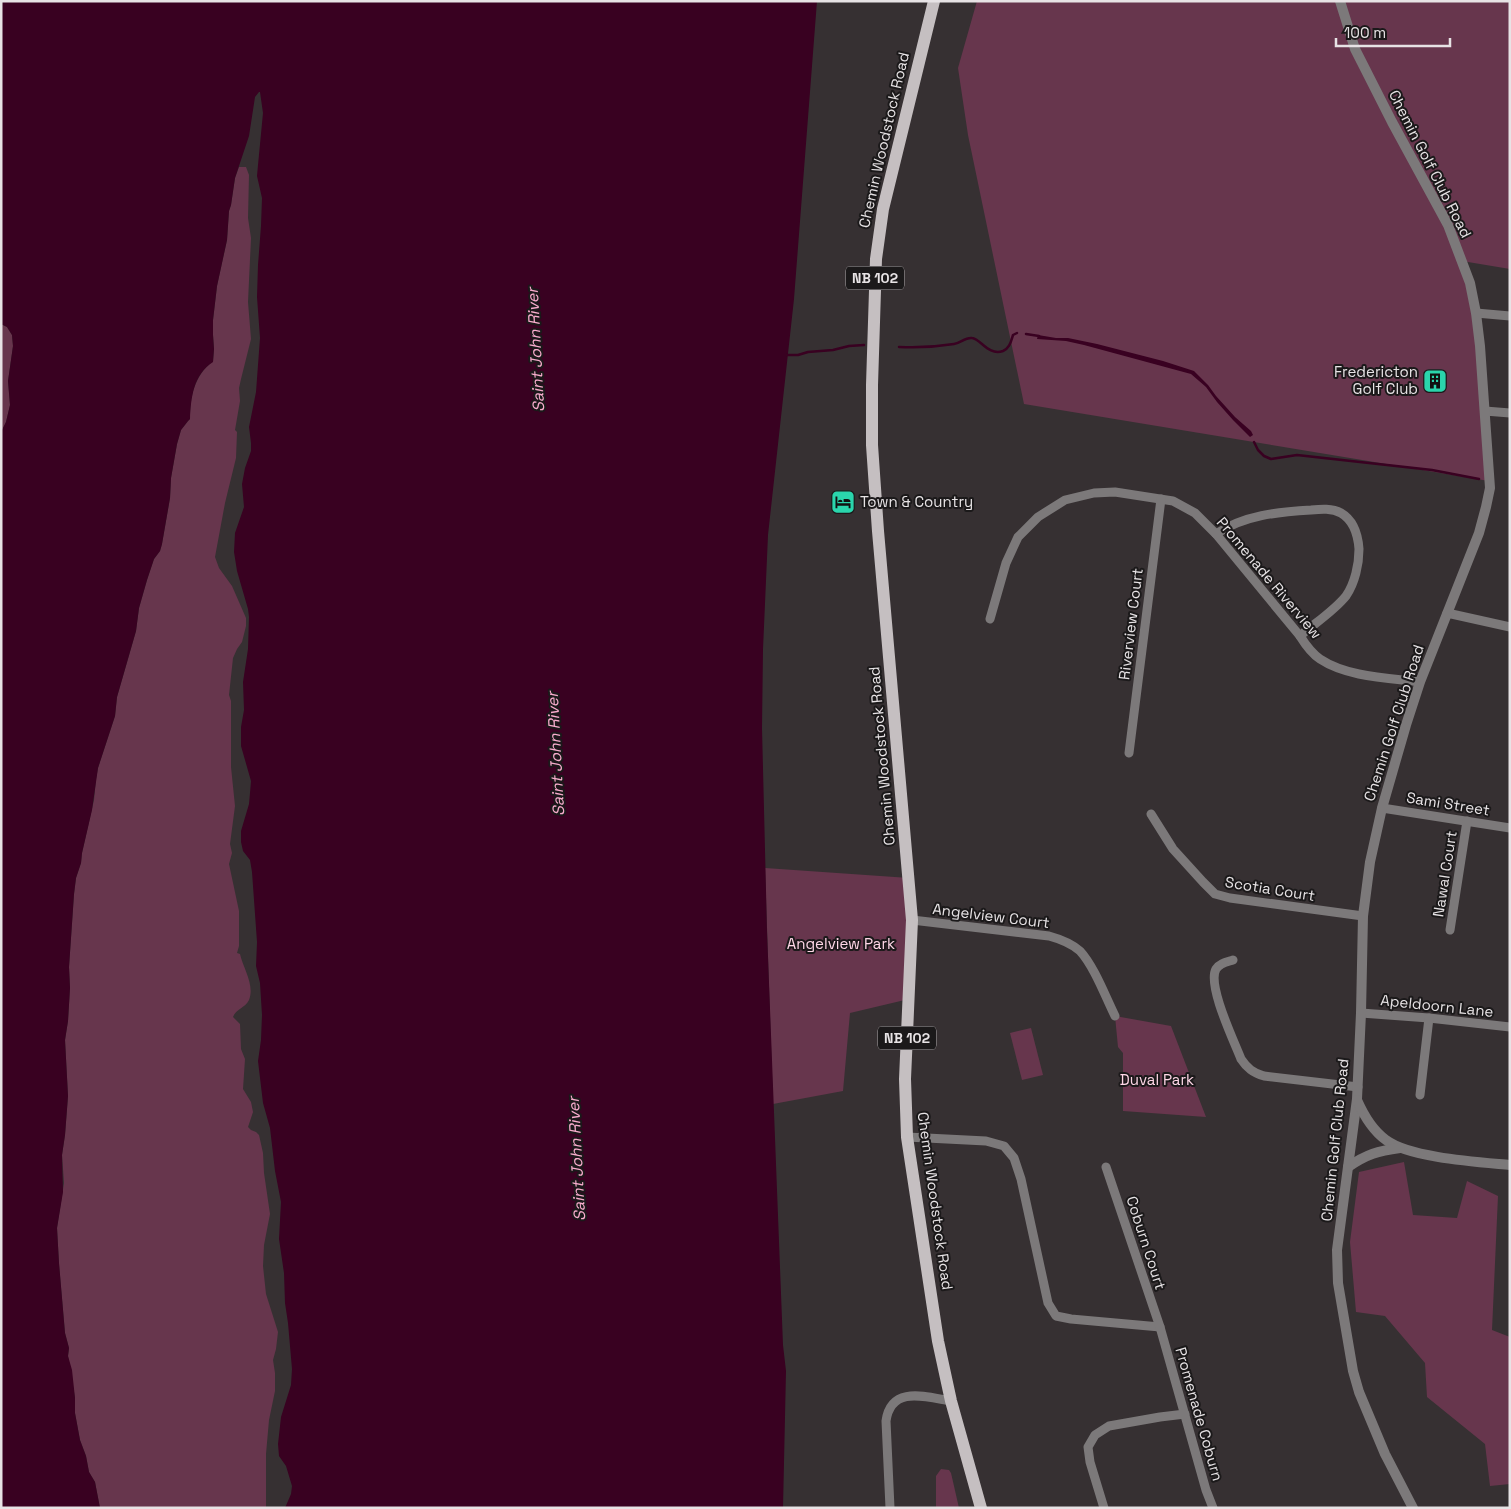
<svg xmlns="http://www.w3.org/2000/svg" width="1511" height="1509" font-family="'Space Grotesk',sans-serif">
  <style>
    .green { fill: #67364d }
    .water { fill: #390121 }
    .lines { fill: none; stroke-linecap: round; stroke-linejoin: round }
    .stream { stroke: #390121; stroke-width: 2.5 }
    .minor { stroke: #7c797a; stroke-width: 9 }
    .tertiary { stroke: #7c797a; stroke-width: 10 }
    .primary { stroke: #c5bfc1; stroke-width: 12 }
    .labels { text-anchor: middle; stroke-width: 4; stroke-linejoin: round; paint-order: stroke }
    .shield { fill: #1b191a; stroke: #aaa6a8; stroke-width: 1 }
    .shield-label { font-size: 14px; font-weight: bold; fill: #e7e3e5 }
    .street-label { font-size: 15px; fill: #e7e3e5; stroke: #1b191a }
    .poi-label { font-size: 15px; fill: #e7e3e5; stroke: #1b191a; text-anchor: end }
    .park-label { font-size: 15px; fill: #ffd7e7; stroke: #1b191a }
    .water-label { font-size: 16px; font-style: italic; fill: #f8accd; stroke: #1b191a }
  </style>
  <rect width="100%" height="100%" fill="#363032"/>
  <g class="green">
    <polygon points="977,1 1510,1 1510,269 1462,261 1470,283 1489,481 1024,404 968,135 958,68"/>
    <path d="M239,167H246L249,175L248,218L251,238L248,302L251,339L241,379L239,388L240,401L235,430L237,432L236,458L225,503L215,557L219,568L232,586L246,618V626L242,642L237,649L233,658L229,695L231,701V767L235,806L230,844L232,853L229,864L239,911V946L237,953L240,954C243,968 255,985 249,1000C245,1008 236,1009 233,1017L240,1024L241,1049L245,1059L243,1089L251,1102L253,1112L248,1127L251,1130L256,1132L259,1135L263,1153L264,1173L270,1214L264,1245L263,1266L266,1294L278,1332L276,1349L273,1360L275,1373V1391L269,1420L266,1454V1508H100L95,1482L89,1472L86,1456L80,1440L75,1413V1398L68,1356L69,1348L65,1333L59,1264L57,1228L64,1183L62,1155L65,1135L68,1096L65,1040L68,1021L70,988L69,967L74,894L76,878L81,863L82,853L94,800L96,779L98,768L115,716L117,697L136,631L139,608L147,580L154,559L160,551L162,544L170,498L171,478L177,444L181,430L188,421L190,419C190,397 194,376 213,361L214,349L213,335V320L217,286L227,240L229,211L231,205L235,178Z"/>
    <polygon points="1,324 7,327 12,335 13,346 8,381 10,405 6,422 1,432"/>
    <polygon points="765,868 909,878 909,999 850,1013 843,1091 773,1104"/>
    <polygon points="1115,1016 1171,1026 1206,1117 1123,1111 1123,1053 1118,1047"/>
    <polygon points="1031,1028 1043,1075 1022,1080 1010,1033"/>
    <polygon points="1404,1162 1413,1215 1457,1218 1467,1181 1498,1196 1492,1330 1510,1337 1510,1484 1490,1486 1485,1444 1427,1397 1425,1363 1385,1316 1356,1312 1350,1242 1359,1172"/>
    <polygon points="941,1469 949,1470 951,1473 959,1508 936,1508 936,1476"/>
  </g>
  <g class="water">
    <path d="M1,1H817L794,299L768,535L763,649L762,728L767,931L783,1345L786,1371L783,1508H285L291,1494L292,1486L286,1466L279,1456L278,1444L281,1417L291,1385L292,1369L288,1323L285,1303L284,1273L279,1239L281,1202L275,1171L270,1128L263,1103L258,1061L261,1040L262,1015L260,983L256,966L257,942L252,872L250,860L243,851L241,842V831L249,804L250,793L251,781L241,746V727L244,710L243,682L248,649L249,617L248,609L237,571L234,552L235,533L244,507L242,484L245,468L251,451V443L249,427L256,392L260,338L257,297L258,265L261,226L262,198L257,176L258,165L263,113L260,92H259L255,97L249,136L235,178L231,205L229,211L227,240L217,286L213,320V335L214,349L213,362C193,375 191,398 190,419L188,421L181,430L177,444L171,478L170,498L162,544L160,551L154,559L147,580L139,608L136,631L117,697L115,716L98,768L92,810L82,853L81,863L76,878L74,894L69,967L70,988L68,1021L65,1040L68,1096L65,1135L62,1155L63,1192L57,1228L59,1263L65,1333L69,1348L68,1356L72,1370L75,1398V1413L80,1440L86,1456L89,1472L95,1482L100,1508H1V432L6,422L10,405L8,381L13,346L12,335L7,327L1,324Z"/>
    <polygon points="1038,335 1056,338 1068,338 1097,344 1163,361 1194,371 1208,385 1216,396 1235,417 1251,431 1253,435 1250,437 1233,420 1217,402 1206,387 1191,374 1084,345 1066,341 1037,339"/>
  </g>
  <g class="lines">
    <g class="stream">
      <polyline points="1026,334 1039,336"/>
      <path d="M899,347C918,348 935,347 954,344C960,343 966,337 972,338C981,339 988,356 1003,351C1010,348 1011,341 1013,335L1017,333"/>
      <polyline points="787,355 798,355 808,352 833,350 849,346 864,345"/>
      <polyline points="1254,442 1258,450 1264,456 1271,459 1297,455 1432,470 1479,479"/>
    </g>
    <g class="minor">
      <polyline points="1476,313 1510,316"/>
      <polyline points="1485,411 1510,413"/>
      <path d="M1216,534C1244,515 1278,512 1311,510C1321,509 1332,508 1341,513C1353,520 1358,535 1359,549C1359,564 1355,583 1346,596C1334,611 1315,623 1300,636"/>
      <polyline points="1447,613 1510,627"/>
      <path d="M990,619L1006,563L1018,537L1038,517L1065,500L1094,493L1115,492L1173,501L1195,513L1216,534L1300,636C1305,644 1311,653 1320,659C1347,677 1388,678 1420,682"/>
      <polyline points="1129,753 1161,499"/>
      <polyline points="1382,808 1510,828"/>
      <polyline points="1151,814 1173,849 1203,882 1215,894 1230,898 1363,916"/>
      <path d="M912,920L1049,936C1060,939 1071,943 1080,951C1094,966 1106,998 1115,1016"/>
      <polyline points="1450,930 1467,821"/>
      <path d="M1233,960C1227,962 1220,963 1216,969C1207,985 1234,1041 1241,1059C1247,1068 1253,1073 1264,1076L1358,1087"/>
      <polyline points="1361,1013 1429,1018 1510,1027"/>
      <polyline points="1420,1095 1429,1018"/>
      <polyline points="907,1137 986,1141 1004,1146 1014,1158 1021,1179 1048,1303 1056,1316 1071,1319 1160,1327"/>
      <polyline points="1106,1167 1160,1327 1206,1490 1213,1508"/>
      <path d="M890,1508L886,1421C891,1385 926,1397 951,1401"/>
      <polyline points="1104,1508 1090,1462 1088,1447 1095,1435 1109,1426 1160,1417 1185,1414"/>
    </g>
    <g class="tertiary">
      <polyline points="1340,1 1355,49 1392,122 1448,225 1470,283 1476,313 1480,346 1490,488 1486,507 1479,533 1420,682 1406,725 1382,808 1370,862 1363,916 1361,1013 1357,1099 1337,1250 1338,1283 1353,1371 1359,1392 1385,1454 1413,1508"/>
      <path d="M1357,1100C1364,1116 1372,1130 1386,1140C1410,1158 1478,1162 1510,1165"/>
      <path d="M1348,1167C1367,1154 1378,1151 1400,1148"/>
    </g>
    <polyline class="primary" points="934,1 883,209 876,259 872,385 872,445 878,531 912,920 905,1079 907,1137 938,1341 951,1401 981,1508"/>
  </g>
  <defs>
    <g id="building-square" transform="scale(1.25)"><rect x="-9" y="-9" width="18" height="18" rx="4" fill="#2ad5ac" stroke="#1b191a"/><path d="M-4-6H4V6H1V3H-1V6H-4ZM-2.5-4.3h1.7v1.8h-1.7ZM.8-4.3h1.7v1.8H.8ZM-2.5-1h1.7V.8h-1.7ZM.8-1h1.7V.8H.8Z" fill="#111"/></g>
    <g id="hotel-square" transform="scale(1.25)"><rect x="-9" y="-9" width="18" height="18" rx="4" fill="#2ad5ac" stroke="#1b191a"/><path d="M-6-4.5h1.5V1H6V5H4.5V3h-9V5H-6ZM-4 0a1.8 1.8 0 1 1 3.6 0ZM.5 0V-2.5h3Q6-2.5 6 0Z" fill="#111"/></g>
  </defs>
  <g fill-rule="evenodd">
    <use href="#building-square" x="1435" y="381"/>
    <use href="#hotel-square" x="843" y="502"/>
  </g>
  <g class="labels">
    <g class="shield">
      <rect x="846" y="266.5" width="58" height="23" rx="4"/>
      <rect x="878" y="1026.5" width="58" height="23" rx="4"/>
    </g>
    <g class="shield-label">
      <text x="875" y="283">NB 102</text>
      <text x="907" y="1043">NB 102</text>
    </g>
    <g class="street-label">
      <text transform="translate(884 140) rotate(-77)" y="5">Chemin Woodstock Road</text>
      <text transform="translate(1430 164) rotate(63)" y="5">Chemin Golf Club Road</text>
      <text transform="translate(1269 578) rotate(50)" y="5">Promenade Riverview</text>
      <text transform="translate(1131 624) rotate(-83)" y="5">Riverview Court</text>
      <text transform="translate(1394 723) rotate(-72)" y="5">Chemin Golf Club Road</text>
      <text transform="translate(882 756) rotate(-95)" y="5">Chemin Woodstock Road</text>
      <text transform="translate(1448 804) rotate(9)" y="5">Sami Street</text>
      <text transform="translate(1445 874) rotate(-81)" y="5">Nawal Court</text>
      <text transform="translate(1270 889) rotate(9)" y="5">Scotia Court</text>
      <text transform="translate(991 916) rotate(7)" y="5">Angelview Court</text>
      <text transform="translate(1437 1006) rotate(6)" y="5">Apeldoorn Lane</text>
      <text transform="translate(1335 1140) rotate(-84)" y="5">Chemin Golf Club Road</text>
      <text transform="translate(935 1201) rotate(82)" y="5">Chemin Woodstock Road</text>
      <text transform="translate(1146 1243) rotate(72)" y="5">Coburn Court</text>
      <text transform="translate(1199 1414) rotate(74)" y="5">Promenade Coburn</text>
    </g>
    <g class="poi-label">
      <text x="1418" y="377">Fredericton<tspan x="1418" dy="17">Golf Club</tspan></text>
      <text x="860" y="507" text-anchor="start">Town &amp; Country</text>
    </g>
    <g class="park-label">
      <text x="841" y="949">Angelview Park</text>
      <text x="1157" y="1085">Duval Park</text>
    </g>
    <g class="water-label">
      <text transform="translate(535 350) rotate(-93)" y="6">Saint John River</text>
      <text transform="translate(555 754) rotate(-93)" y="6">Saint John River</text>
      <text transform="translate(576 1159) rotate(-93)" y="6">Saint John River</text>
    </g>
  </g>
  <rect width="1511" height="1509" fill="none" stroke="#e7e3e5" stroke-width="5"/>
  <path d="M1336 38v8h114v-8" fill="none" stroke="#e7e3e5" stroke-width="2.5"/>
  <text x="1344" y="38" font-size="15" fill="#e7e3e5" stroke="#1b191a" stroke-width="4" paint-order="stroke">100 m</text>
</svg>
